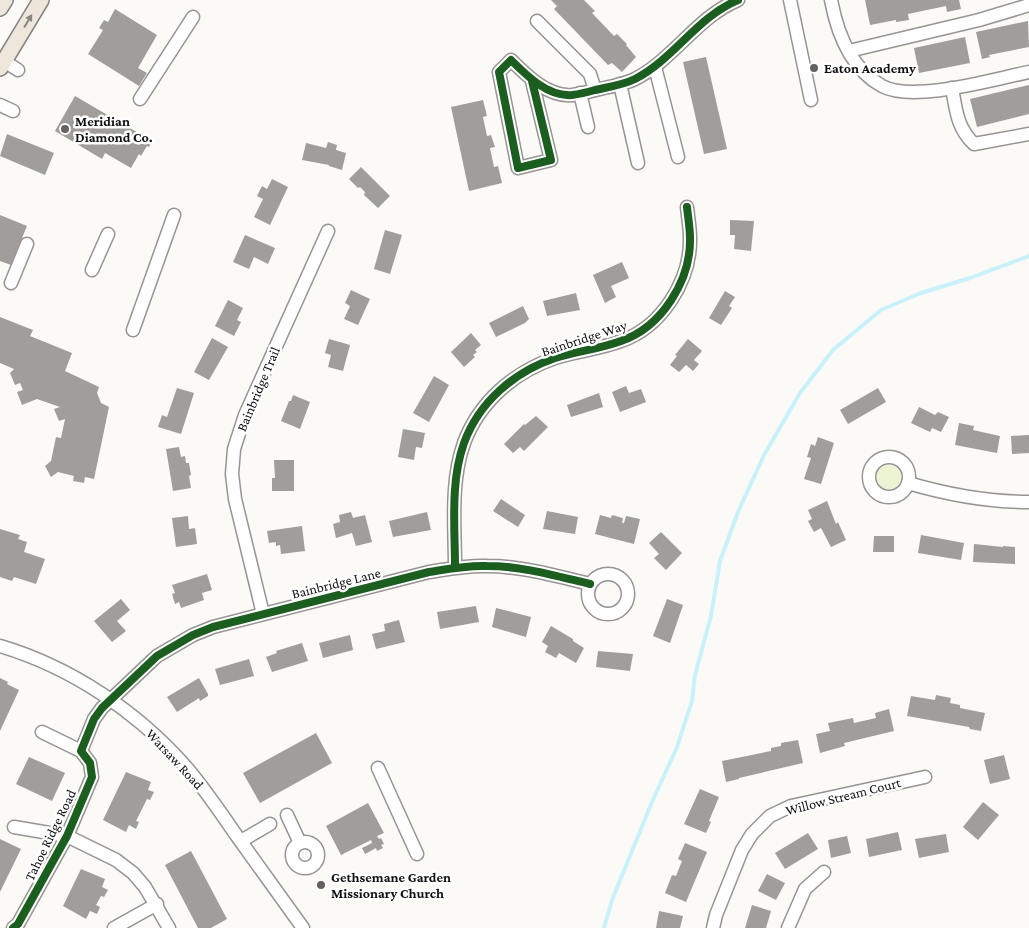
<svg xmlns="http://www.w3.org/2000/svg" width="1029" height="928" font-family="'Crimson Pro',serif">
  <style>
    .green { fill: #ecf4d3 }
    .lines { fill: none; stroke-linecap: round; stroke-linejoin: round }
    .stream { stroke: #c8f1fa; stroke-width: 4 }
    .building { fill: #a09d9b }
    .minor-casing { stroke: #969594; stroke-width: 15 }
    .major-casing { stroke: #848381; stroke-width: 18 }
    .minor { stroke: #fffefe; stroke-width: 12 }
    .major { stroke: #eee6da; stroke-width: 15 }
    .cycleway-casing { stroke: #fff; stroke-width: 11 }
    .cycleway { stroke: #1b5e20; stroke-width: 8 }
    .oneway { fill: #8a867f }
    .poi-dot { fill: #636260; stroke: #fff; stroke-width: 2 }
    .labels { text-anchor: middle; stroke-width: 5; stroke-linejoin: round; paint-order: stroke }
    .poi-label { font-size: 14px; font-weight: bold; fill: #101010; stroke: #fff; text-anchor: start }
    .street-label { font-size: 14px; fill: #101010; stroke: #fff }
  </style>
  <rect width="100%" height="100%" fill="#fcfaf6"/>
  <circle class="green" cx="889" cy="477" r="12"/>
  <g class="lines">
    <polyline class="stream" points="604,928 612,900 652,802 677,747 692,701 695,675 711,616 720,561 738,512 764,455 800,393 833,350 881,310 921,293 970,278 1029,256"/>
  </g>
  <g class="building">
    <polygon points="551,0 584,0 595,11 592,13 614,36 617,34 627,44 626,45 636,57 622,72 612,63 608,65 554,9 557,6"/>
    <polygon points="865,0 959,0 961,9 947,12 946,6 908,14 909,20 896,22 896,20 870,25"/>
    <polygon points="115,9 157,35 138,68 147,73 139,86 88,54 103,30 99,28 104,20 108,22"/>
    <polygon points="1028,21 1029,47 989,55 990,57 982,59 976,32"/>
    <polygon points="965,37 970,63 919,73 914,48"/>
    <polygon points="706,57 727,149 704,154 683,62"/>
    <polygon points="1029,85 1029,114 977,127 970,99"/>
    <polygon points="75,96 152,141 149,147 147,146 141,156 139,154 131,168 105,153 102,159 55,131"/>
    <polygon points="483,100 487,116 483,117 487,136 491,135 495,147 490,148 494,167 498,166 502,183 469,191 451,107"/>
    <polygon points="7,134 54,153 45,175 0,156"/>
    <polygon points="328,142 337,145 336,150 346,153 342,170 329,166 329,165 302,160 306,143 326,148"/>
    <polygon points="361,167 390,196 378,208 364,195 365,192 360,187 358,188 349,179"/>
    <polygon points="272,179 288,187 270,225 254,217 263,199 257,196 262,186 267,189"/>
    <polygon points="0,215 27,226 11,265 0,261"/>
    <polygon points="730,220 754,221 751,251 734,249 735,235 730,235"/>
    <polygon points="385,230 402,235 390,274 374,269"/>
    <polygon points="245,235 275,248 268,264 254,257 249,269 233,262"/>
    <polygon points="622,262 629,278 611,286 616,297 605,303 593,275"/>
    <polygon points="351,290 370,299 358,325 344,319 350,306 345,303"/>
    <polygon points="725,291 735,297 729,306 732,308 721,325 709,318"/>
    <polygon points="576,293 580,310 547,316 543,301"/>
    <polygon points="228,300 243,308 237,320 241,322 234,336 215,326"/>
    <polygon points="523,306 529,319 525,323 496,337 489,323"/>
    <polygon points="0,317 33,330 30,336 72,353 65,371 99,387 97,393 101,403 109,407 94,479 85,477 84,483 73,481 74,476 58,472 51,477 45,466 51,461 56,437 61,438 65,419 59,421 54,409 60,407 37,399 22,405 17,392 23,390 20,383 15,385 10,373 14,369 0,363"/>
    <polygon points="471,333 481,345 475,350 477,352 473,355 475,357 464,367 451,352"/>
    <polygon points="212,338 228,347 209,380 194,372"/>
    <polygon points="329,339 350,345 343,371 328,367 331,355 325,353"/>
    <polygon points="688,339 702,351 694,360 699,364 693,371 686,365 679,372 670,365 677,356 675,355"/>
    <polygon points="434,376 449,385 429,422 413,413"/>
    <polygon points="626,386 629,393 641,389 646,402 620,412 612,392"/>
    <polygon points="177,388 194,393 181,434 158,427 162,415 167,417"/>
    <polygon points="878,388 886,402 848,424 840,410"/>
    <polygon points="599,393 603,407 571,417 567,405"/>
    <polygon points="293,395 310,402 300,429 281,421 289,401 291,401"/>
    <polygon points="919,407 935,415 938,412 949,417 941,432 932,428 930,432 911,423"/>
    <polygon points="536,416 548,427 524,451 520,447 513,453 504,444 524,424 525,425"/>
    <polygon points="959,423 974,426 973,430 1000,436 997,453 955,445"/>
    <polygon points="403,429 425,433 422,448 416,447 414,460 398,457"/>
    <polygon points="1029,435 1029,453 1012,454 1011,436"/>
    <polygon points="818,437 834,443 821,484 804,479 811,458 807,457 811,444 815,446"/>
    <polygon points="179,447 181,457 185,456 186,463 189,463 191,475 189,476 191,488 173,491 166,449"/>
    <polygon points="274,460 294,460 294,491 272,491 272,478 275,478"/>
    <polygon points="501,499 525,515 518,527 493,511"/>
    <polygon points="827,501 836,524 838,522 846,540 831,547 821,528 814,532 808,521 812,519 808,510"/>
    <polygon points="547,511 578,517 575,534 543,529"/>
    <polygon points="351,512 353,518 365,515 372,542 356,546 352,533 336,538 333,524 340,522 339,515"/>
    <polygon points="427,512 431,530 393,537 389,521"/>
    <polygon points="600,515 611,518 612,515 623,518 622,523 624,523 626,516 640,519 634,544 595,534"/>
    <polygon points="188,516 189,529 195,528 197,544 176,547 172,518"/>
    <polygon points="302,526 305,551 281,554 280,545 276,546 276,542 269,543 267,531"/>
    <polygon points="0,529 20,535 18,539 27,542 24,552 45,559 36,584 14,577 12,581 0,577"/>
    <polygon points="661,532 682,553 666,570 654,558 659,554 649,543"/>
    <polygon points="921,535 964,543 961,560 918,553"/>
    <polygon points="874,536 894,536 894,552 873,552"/>
    <polygon points="974,544 1003,547 1003,546 1015,547 1015,564 973,562"/>
    <polygon points="207,574 212,590 202,593 204,600 181,608 179,602 175,604 172,594 175,593 172,585"/>
    <polygon points="121,599 130,610 117,621 126,631 112,642 94,621"/>
    <polygon points="667,599 683,605 670,643 653,636"/>
    <polygon points="476,606 479,622 440,629 437,612"/>
    <polygon points="496,608 531,617 526,637 492,627"/>
    <polygon points="399,620 405,642 376,649 372,634 385,631 384,624"/>
    <polygon points="551,626 573,639 573,641 584,648 576,663 559,653 556,658 545,652 548,646 542,642"/>
    <polygon points="350,635 353,650 323,658 319,643"/>
    <polygon points="302,643 308,661 272,672 266,657 277,653 276,651"/>
    <polygon points="598,651 633,654 630,671 596,667"/>
    <polygon points="249,659 254,676 220,685 215,669"/>
    <polygon points="0,678 8,682 7,684 19,690 0,731"/>
    <polygon points="199,678 208,694 208,696 200,701 199,698 177,712 167,697"/>
    <polygon points="936,695 951,698 950,703 960,705 960,708 985,713 981,731 970,729 969,727 907,716 911,696 935,700"/>
    <polygon points="889,709 894,731 844,743 845,746 820,753 816,734 830,731 828,723 853,718 854,723 876,718 875,713"/>
    <polygon points="316,733 332,763 260,803 243,773"/>
    <polygon points="798,740 803,763 739,778 739,779 726,782 722,761 771,751 771,748 781,746 781,743"/>
    <polygon points="1004,755 1010,779 990,784 984,760"/>
    <polygon points="29,757 65,773 52,801 16,784"/>
    <polygon points="126,772 151,782 148,790 154,792 150,800 147,799 136,821 139,822 136,829 129,825 126,832 103,820"/>
    <polygon points="700,789 719,797 709,821 711,822 706,833 684,824"/>
    <polygon points="983,802 999,815 978,840 963,827"/>
    <polygon points="368,803 384,833 377,836 379,839 381,838 384,844 381,845 383,848 377,851 376,848 365,854 362,848 372,843 371,840 341,855 326,826"/>
    <polygon points="898,832 902,850 869,857 866,839"/>
    <polygon points="808,833 818,849 785,869 775,853"/>
    <polygon points="946,834 949,852 919,858 915,839"/>
    <polygon points="847,836 851,853 831,858 828,840"/>
    <polygon points="0,839 21,849 0,892"/>
    <polygon points="685,843 707,852 686,902 665,893 672,875 676,876 682,861 678,859"/>
    <polygon points="191,851 227,919 211,928 198,928 165,865"/>
    <polygon points="81,869 105,879 102,887 108,890 104,897 101,896 96,905 100,907 97,914 90,911 86,919 63,906"/>
    <polygon points="767,874 785,883 776,900 758,891"/>
    <polygon points="752,905 771,911 766,928 745,928"/>
    <polygon points="659,911 683,916 680,928 656,928"/>
  </g>
  <g class="lines">
    <g class="minor-casing">
      <g id="minor">
        <polyline points="790,0 811,100"/>
        <path d="M831,0C837,32 851,69 882,86C913,103 994,79 1029,72"/>
        <polyline points="537,21 590,74 595,90"/>
        <polyline points="849,51 979,20 1029,5"/>
        <polyline points="4,61 18,70"/>
        <polyline points="655,67 678,157"/>
        <path d="M532,81L551,160L518,168L499,72L511,60C527,76 548,97 572,95C580,94 588,92 595,90C608,87 623,85 635,79C674,59 697,17 738,0"/>
        <polyline points="620,84 638,163"/>
        <path d="M952,88C956,110 957,128 974,144L1029,134"/>
        <polyline points="580,93 588,127"/>
        <polyline points="140,99 193,17"/>
        <polyline points="0,105 13,111"/>
        <polyline points="92,270 108,234"/>
        <polyline points="11,283 27,244"/>
        <polyline points="133,330 174,215"/>
        <circle cx="889" cy="477" r="20"/>
        <path d="M908,483C949,495 986,502 1029,502"/>
        <path d="M455,567C455,527 450,482 464,443C479,402 514,372 555,358C577,351 600,349 621,341C662,327 691,280 690,238C690,228 688,217 687,207"/>
        <circle cx="608" cy="594" r="20"/>
        <polyline points="263,614 235,499 232,474 234,449 245,415 328,231"/>
        <path d="M0,646C71,667 138,712 186,767C204,788 219,810 234,832C257,864 280,896 303,928"/>
        <polyline points="42,732 81,751"/>
        <polyline points="378,768 417,854"/>
        <polyline points="287,815 300,843"/>
        <polyline points="14,827 67,836 116,860 133,873 145,887 169,928"/>
        <polyline points="241,841 270,824"/>
        <circle cx="305" cy="855" r="13"/>
        <path d="M13,928L18,924L67,836L92,777L90,763L81,751L94,719L102,708L157,656L193,635L213,627L429,572C448,569 467,565 487,566C522,566 556,576 590,584"/>
        <polyline points="114,928 157,904"/>
        <polyline points="713,928 716,915 742,850 752,834 770,816 791,806 925,777"/>
        <polyline points="788,928 805,889 824,872"/>
      </g>
    </g>
    <g class="major-casing">
      <g id="major">
        <polyline points="0,8 5,0"/>
        <polyline points="0,68 41,0"/>
      </g>
    </g>
    <use href="#minor" class="minor"/>
    <use href="#major" class="major"/>
    <g class="cycleway-casing">
      <g id="cycleway">
        <path d="M532,81L551,160L518,168L499,72L511,60C527,76 548,97 572,95C580,94 588,92 595,90C608,87 623,85 635,79C674,59 697,17 738,0"/>
        <path d="M455,567C455,527 450,482 464,443C479,402 514,372 555,358C577,351 600,349 621,341C662,327 691,280 690,238C690,228 688,217 687,207"/>
        <path d="M13,928L18,924L67,836L92,777L90,763L81,751L94,719L102,708L157,656L193,635L213,627L429,572C448,569 467,565 487,566C522,566 556,576 590,584"/>
      </g>
    </g>
    <use href="#cycleway" class="cycleway"/>
  </g>
  <defs><path id="oneway-solid" d="M-6-.8H1V-3.2L6.5 0L1 3.2V.8H-6Z" transform="scale(1.25)"/></defs>
  <use class="oneway" href="#oneway-solid" transform="translate(28 21) rotate(-59)"/>
  <g class="poi-dot">
    <circle cx="814" cy="68" r="5"/>
    <circle cx="65" cy="129" r="5"/>
    <circle cx="321" cy="885" r="5"/>
  </g>
  <g class="labels">
    <g class="poi-label">
      <text x="824" y="73">Eaton Academy</text>
      <text x="75" y="126">Meridian<tspan x="75" dy="16">Diamond Co.</tspan></text>
      <text x="331" y="882">Gethsemane Garden<tspan x="331" dy="16">Missionary Church</tspan></text>
    </g>
    <g class="street-label">
      <text transform="translate(584 338) rotate(-18)" y="5">Bainbridge Way</text>
      <text transform="translate(258 389) rotate(-67)" y="5">Bainbridge Trail</text>
      <text transform="translate(336 583) rotate(-14)" y="5">Bainbridge Lane</text>
      <text transform="translate(175 759) rotate(47)" y="5">Warsaw Road</text>
      <text transform="translate(843 796) rotate(-14)" y="5">Willow Stream Court</text>
      <text transform="translate(50 835) rotate(-64)" y="5">Tahoe Ridge Road</text>
    </g>
  </g>
</svg>
